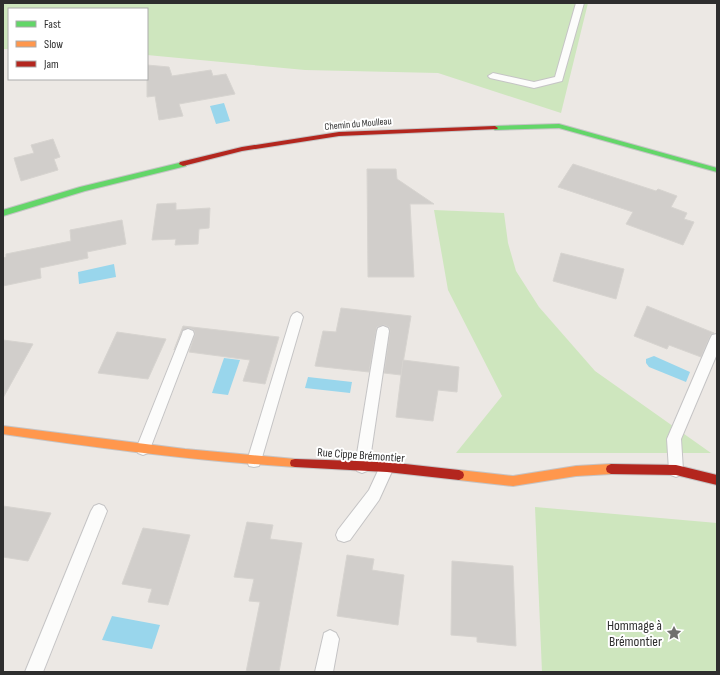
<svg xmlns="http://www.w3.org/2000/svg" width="720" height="675" font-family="'Sofia Sans Condensed',sans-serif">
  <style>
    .green { fill: #cee6be }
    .water { fill: #99d6ec }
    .building { fill: #d1cecb; stroke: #d7d4d0 }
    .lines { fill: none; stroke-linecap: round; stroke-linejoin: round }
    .lane-casing { stroke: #c5c4c5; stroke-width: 2 }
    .fast-casing { stroke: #c5c4c5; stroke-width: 2 }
    .slow-casing { stroke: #c5c4c5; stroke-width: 2 }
    .jam-casing { stroke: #c5c4c5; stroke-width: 2 }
    .lane { fill: #fcfcfb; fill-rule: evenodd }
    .fast { fill: #63d668; fill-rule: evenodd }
    .slow { fill: #ff974d; fill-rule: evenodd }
    .jam { fill: #b3261e; fill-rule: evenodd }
    .labels { text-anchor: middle; stroke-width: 4; stroke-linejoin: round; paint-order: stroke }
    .far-street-label { font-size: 10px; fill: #2e2e2e; stroke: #fff }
    .street-label { font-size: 12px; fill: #2e2e2e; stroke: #fff }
    .near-poi-label { font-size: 14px; fill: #2e2e2e; stroke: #fff; text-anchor: end }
  </style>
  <rect width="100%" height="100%" fill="#ece8e4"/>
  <g class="green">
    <polygon points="3,3 588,3 561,113 438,73 305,70 147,55 147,9 9,9 9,49 3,49"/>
    <polygon points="434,210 504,213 508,243 516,271 539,307 595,371 711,453 456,453 502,396 448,290"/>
    <polygon points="535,507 717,523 717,672 542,672"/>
  </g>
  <g class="water">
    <polygon points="224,103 230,121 216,124 210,106"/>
    <polygon points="114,264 116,277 79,284 78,272"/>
    <polygon points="654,356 690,372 686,382 649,367 646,363 646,359"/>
    <polygon points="224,358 240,360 228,395 212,393"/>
    <polygon points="308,377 352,382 350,393 305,388"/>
    <polygon points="112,616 160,625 152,649 102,640"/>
  </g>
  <g class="building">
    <polygon points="147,65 169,67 172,76 211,70 213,76 226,74 235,94 179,104 183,116 159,120 155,96 147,97"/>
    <polygon points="53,139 60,157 54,159 58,170 21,181 14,158 34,153 31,145"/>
    <polygon points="573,164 656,191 658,189 677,196 671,207 687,213 684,219 694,222 683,245 626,224 633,212 558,187"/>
    <polygon points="367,169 396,169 397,179 434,204 410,204 414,277 368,277"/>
    <polygon points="176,203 176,210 210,208 209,228 199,229 198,244 175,245 176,239 152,240 157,204"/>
    <polygon points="122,220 126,244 87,252 88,258 40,268 41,278 3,286 3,258 6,257 6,254 71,241 70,230"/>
    <polygon points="561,253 624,269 616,299 553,281"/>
    <polygon points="647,306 714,333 711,334 701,357 669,345 667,349 634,336"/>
    <polygon points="341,308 411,316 401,375 384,373 390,331 389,327 384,325 377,327 376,331 369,372 315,366 323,331 336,332"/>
    <polygon points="183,326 279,337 265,384 243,381 250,360 189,352 195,334 194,330 189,328 182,331 174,350"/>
    <polygon points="117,332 166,339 148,379 98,373"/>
    <polygon points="3,340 33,344 3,398"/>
    <polygon points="403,360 459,367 457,392 438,390 433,421 396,417"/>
    <polygon points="3,506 51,513 28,561 3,557"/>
    <polygon points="247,522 273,525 270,539 302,543 279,672 246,672 260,602 249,601 254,579 234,577"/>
    <polygon points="143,528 190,535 168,605 148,602 152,589 122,584"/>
    <polygon points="347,555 374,559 372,570 404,575 398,625 337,616"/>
    <polygon points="452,561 513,566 516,646 477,642 477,637 451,635"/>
  </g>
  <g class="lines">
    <g class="lane-casing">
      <g id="lane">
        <polygon points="576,3 584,3 562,81 534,88 490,78 488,76 493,73 534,82 555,77"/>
        <polygon points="297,312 301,314 303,317 261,461 259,466 254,467 249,466 247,461 291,317 293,314"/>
        <polygon points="383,326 388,328 389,331 369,466 367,471 362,473 357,471 355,466 377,331 378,328"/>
        <polygon points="188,329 193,331 194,334 150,449 148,453 143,455 138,453 136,449 182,334 183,331"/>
        <polygon points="717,334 717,354 681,439 683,470 681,475 676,477 671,475 669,470 667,439 710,339 712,335"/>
        <polygon points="387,460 392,462 394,467 379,500 350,540 344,542 338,540 336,535 338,530 369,490 382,462"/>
        <polygon points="99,504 104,506 107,511 43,672 25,672 91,511 94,506"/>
        <polygon points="330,630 336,633 339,639 333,672 315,672 324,633"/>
      </g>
    </g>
    <g class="fast-casing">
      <g id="fast">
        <polygon points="559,124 717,168 717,172 559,128 495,130 492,128 495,126"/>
        <polygon points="183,162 186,162 186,166 85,191 3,216 3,210 80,187"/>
      </g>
    </g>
    <g class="slow-casing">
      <g id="slow">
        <path d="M3,426L185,449L295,459L299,460L300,463L299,466L295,467C197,461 100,448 3,434Z"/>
        <polygon points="611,464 615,466 616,469 615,472 611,474 576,476 513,486 459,480 455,478 454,475 455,472 459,470 513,476 576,466"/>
      </g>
    </g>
    <g class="jam-casing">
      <g id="jam">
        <polygon points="495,126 498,128 497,129 339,136 242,151 183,166 179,164 180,162 242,147 339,132"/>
        <polygon points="295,459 387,462 459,470 463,472 464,475 463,478 459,480 387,472 295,467 291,466 290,463 291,460"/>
        <polygon points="611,464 676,465 717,475 717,485 676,475 611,474 607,472 606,469 607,466"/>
      </g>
    </g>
    <use href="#lane" class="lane"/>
    <use href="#fast" class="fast"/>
    <use href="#slow" class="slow"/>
    <use href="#jam" class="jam"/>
  </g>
  <defs>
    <g id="sight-bare" transform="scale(1.2)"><path d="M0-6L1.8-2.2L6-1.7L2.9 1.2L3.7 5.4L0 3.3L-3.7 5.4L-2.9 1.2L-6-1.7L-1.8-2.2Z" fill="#706f6e" stroke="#fff" stroke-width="2.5" paint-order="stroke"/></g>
  </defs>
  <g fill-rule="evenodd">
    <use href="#sight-bare" x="674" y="633"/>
  </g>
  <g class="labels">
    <g class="far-street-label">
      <text transform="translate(358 123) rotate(-5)" y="4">Chemin du Moulleau</text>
    </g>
    <g class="street-label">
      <text transform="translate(361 455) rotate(4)" y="4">Rue Cippe Brémontier</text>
    </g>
    <g class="near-poi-label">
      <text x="662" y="630">Hommage à<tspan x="662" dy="16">Brémontier</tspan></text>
    </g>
  </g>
  <rect width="720" height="675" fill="none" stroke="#2e2e2e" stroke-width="8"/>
  <rect x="8" y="8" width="140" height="72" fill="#ffffff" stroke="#ababab"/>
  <rect x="16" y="21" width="20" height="6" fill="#63d668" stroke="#ababab"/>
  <text x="44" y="28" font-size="12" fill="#2e2e2e">Fast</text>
  <rect x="16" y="41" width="20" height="6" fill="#ff974d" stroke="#ababab"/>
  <text x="44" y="48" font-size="12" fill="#2e2e2e">Slow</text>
  <rect x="16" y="61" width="20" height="6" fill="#b3261e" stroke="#ababab"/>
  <text x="44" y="68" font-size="12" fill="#2e2e2e">Jam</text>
</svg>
